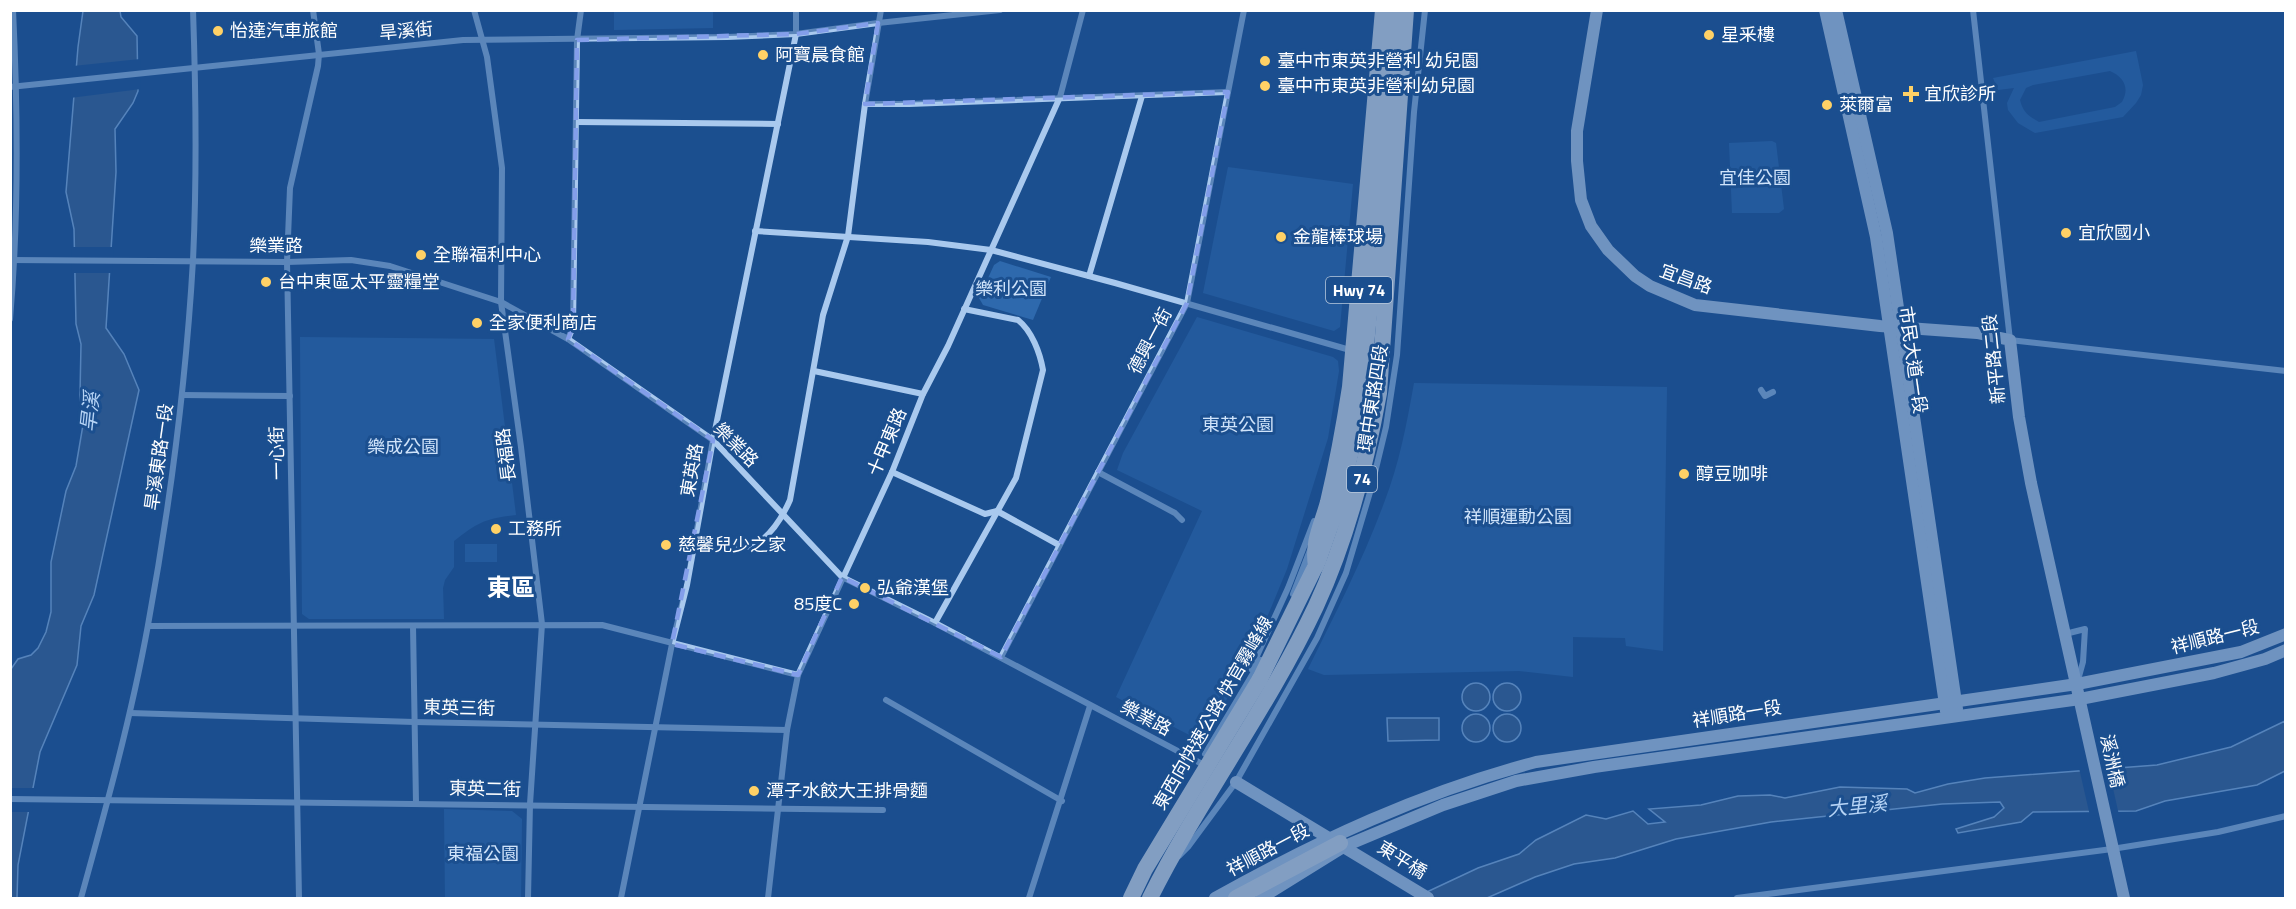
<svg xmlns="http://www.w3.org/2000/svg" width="2296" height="909" font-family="'Titillium Web','Noto Sans TC',sans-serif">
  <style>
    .green { fill: #2e69ad; fill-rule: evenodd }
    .water { fill: #3c6290; stroke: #9cc4f0; stroke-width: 1.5 }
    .pier { fill: #1b4f8f }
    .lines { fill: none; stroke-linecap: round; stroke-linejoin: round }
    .street { stroke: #a9c9ee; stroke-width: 6 }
    .secondary { stroke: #d6e6fa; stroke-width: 12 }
    .highway { stroke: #fff; stroke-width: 16 }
    .highway-bridge { stroke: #fff; stroke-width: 16 }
    .marked { fill: none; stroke: #839eea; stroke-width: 4.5; stroke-dasharray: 12 8; stroke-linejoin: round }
    .poi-dot { fill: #ffd166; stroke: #1b4f8f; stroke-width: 2 }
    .labels { text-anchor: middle; stroke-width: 6; stroke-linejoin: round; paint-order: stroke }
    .shield { fill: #1b4f8f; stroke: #bbcadd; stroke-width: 1.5 }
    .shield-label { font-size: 16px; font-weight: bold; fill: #fff }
    .poi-label { font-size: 18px; fill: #fff; stroke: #1b4f8f; text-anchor: start }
    .street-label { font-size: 18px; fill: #fff; stroke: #1b4f8f }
    .park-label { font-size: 18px; fill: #cfe3fa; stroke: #1b4f8f }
    .water-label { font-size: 20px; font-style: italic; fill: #b5d3f5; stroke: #1b4f8f }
    .district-label { font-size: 24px; font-weight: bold; fill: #fff; stroke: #1b4f8f }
  </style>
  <rect width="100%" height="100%" fill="#1b4f8f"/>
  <g class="green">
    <polygon points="614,11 713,11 713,28 614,30"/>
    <path d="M2136,51L2143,85L2141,95L2136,103L2123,117L2035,133L2018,123L2008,110L2007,103L2014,88L1998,90L1993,78ZM2110,71C2124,77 2130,88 2122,102L2115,107L2039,122C2028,116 2023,112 2020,100L2026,88L2033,85Z"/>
    <polygon points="1772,141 1776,143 1784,209 1779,213 1732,213 1729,143"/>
    <polygon points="1228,167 1353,184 1340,327 1334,331 1203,293"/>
    <polygon points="1000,261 1051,277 1033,320 983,305 979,298 994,265"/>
    <polygon points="1197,317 1333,357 1338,361 1339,371 1328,438 1287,569 1261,632 1210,732 1199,740 1116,697 1202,511 1117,470 1123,453"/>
    <path d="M300,337L494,339L516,515C486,518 478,522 454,541V567L445,580L443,588L444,619H309L302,614Z"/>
    <path d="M1414,383L1667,387L1663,651L1626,646L1625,638L1573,637V677L1519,671L1324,675L1308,669C1335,614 1363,560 1384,503C1399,465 1407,423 1414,383Z"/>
    <rect x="465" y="544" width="32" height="18"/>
    <polygon points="444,809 512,811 522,819 521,898 445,898"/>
  </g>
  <g class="water">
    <polygon points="83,11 120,11 121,17 137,36 138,91 133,103 115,129 116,172 106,328 124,354 139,390 94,595 81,626 77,665 40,752 18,865 17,898 11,898 11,669 18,659 31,655 38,648 46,632 51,612 51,562 66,491 76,466 83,425 80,395 81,344 76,324 74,229 66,192 78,47"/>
    <circle cx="1507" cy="697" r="14"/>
    <circle cx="1476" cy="697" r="14"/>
    <circle cx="1476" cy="728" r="14"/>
    <circle cx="1507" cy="728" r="14"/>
    <polygon points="1387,718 1439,718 1439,740 1388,741"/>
    <polygon points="2285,721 2285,771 2257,785 2165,801 2136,811 2033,812 2021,822 1958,833 1956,829 1994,817 2004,808 2000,802 1942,804 1771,822 1676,839 1615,858 1574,864 1535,877 1487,898 1414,898 1478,868 1519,854 1536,840 1586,815 1606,819 1633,811 1648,824 1665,822 1649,809 1701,805 1738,796 1770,795 1785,798 1840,787 1907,789 1915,793 1948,784 1985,778 2157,765 2231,747"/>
  </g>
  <g class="pier">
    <polygon points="140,59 141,89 70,98 73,66"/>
    <polygon points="71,247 114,247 112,273 72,273"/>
    <polygon points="2108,766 2119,815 2090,816 2079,768"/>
    <polygon points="11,788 36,788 32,812 11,812"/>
  </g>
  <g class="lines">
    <g class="street">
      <polyline points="474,10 487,57 502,168 501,302 521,447 542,624 530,804 528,898"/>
      <polyline points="1973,10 2010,340 2286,371"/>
      <polyline points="10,87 463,40 727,37 796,34 878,23 1000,10"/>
      <polyline points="865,104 909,104 1228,92"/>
      <polyline points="576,122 778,124"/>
      <polyline points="755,231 928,242 991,250 1115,283 1350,350"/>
      <polyline points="10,260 287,262 351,260 390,266 501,302 568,339 713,440 842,577 935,623 1206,766"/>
      <polyline points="1089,276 1142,96"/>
      <path d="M10,319C19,217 18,113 13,10"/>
      <polyline points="568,339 573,327 577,40 581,10"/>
      <polyline points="814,371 923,394"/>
      <polyline points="1761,390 1765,396 1773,392"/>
      <polyline points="182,395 290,396"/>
      <polyline points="892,472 985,514 997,511 1059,545"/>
      <polyline points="1098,472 1175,513 1182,520"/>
      <path d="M695,540L750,547C769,539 782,518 790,500L823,315L848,236L865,104L881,10"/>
      <polyline points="1293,594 1310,550"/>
      <path d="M935,623L1016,478L1043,370C1040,353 1032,331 1018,320L964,309"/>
      <polyline points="148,626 602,625 798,675"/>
      <polyline points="413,626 416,803"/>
      <polyline points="2065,634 2085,629 2083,662 2078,680"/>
      <polyline points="1001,657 1187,303 1244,10"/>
      <polyline points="1251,669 1288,588 1314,521"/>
      <polyline points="886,700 1062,801"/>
      <polyline points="130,713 414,722 787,730"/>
      <polyline points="1205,754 1261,660"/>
      <polyline points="10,799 883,810"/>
      <polyline points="1179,856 1188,847 1236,782 1317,638 1346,573 1371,489 1386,427 1397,355 1414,112 1425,10"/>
      <path d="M81,898C106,808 131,718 148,625C170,505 186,382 193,260C197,177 196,94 193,10"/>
      <polyline points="299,898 287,262 290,188 318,66 319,54 313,10"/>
      <polyline points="621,898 672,644 687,585 713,440 796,34 796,10"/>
      <polyline points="768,898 787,730 798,675 892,472 923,394 948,346 1060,97 1083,10"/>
      <polyline points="1029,898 1090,706"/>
      <polyline points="1737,898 2112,849 2218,832 2286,816"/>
    </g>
    <g class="secondary">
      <polyline points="1597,10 1577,131 1577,161 1581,200 1591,226 1608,250 1635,276 1650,286 1695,305 1880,326 1977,333 2010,340 2019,417 2031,483 2124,898"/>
      <polyline points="1825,10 1876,237 1946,711"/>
      <polyline points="1836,10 1887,233 1957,709"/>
      <polyline points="1236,782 1428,898"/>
      <path d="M1215,898C1317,841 1422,792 1536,762L2077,684L2241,652L2286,634"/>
      <polyline points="1261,898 1345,846 1443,805 1516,781 1594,767 2080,699 2214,673 2265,659 2286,650"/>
    </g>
    <g class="highway">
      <polyline points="1260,679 1318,561 1337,507 1359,419 1373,273 1392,10"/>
      <polyline points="1236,898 1340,843"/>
    </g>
    <g class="highway-bridge">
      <path d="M1316,566C1312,541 1322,525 1328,502C1337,464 1344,426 1350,387L1383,10"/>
      <polyline points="1131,898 1145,869 1260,679"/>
      <path d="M1150,898C1200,798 1268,708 1316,606C1347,539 1366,465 1379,393L1406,10"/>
    </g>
  </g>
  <path d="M0 0H2296V909H0ZM878,23L865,104L1228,92L1187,303L1001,657L842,577L798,675L672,644L713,440L568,339L573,327L577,40L796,34Z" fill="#1b4f8f" fill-opacity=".55" fill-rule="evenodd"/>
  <path class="marked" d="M878,23L865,104L1228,92L1187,303L1001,657L842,577L798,675L672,644L713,440L568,339L573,327L577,40L796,34Z"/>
  <g class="poi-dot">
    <circle cx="218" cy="31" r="6"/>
    <circle cx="1709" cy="35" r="6"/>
    <circle cx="763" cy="55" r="6"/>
    <circle cx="1265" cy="61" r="6"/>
    <circle cx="1265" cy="86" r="6"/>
    <path d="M1908 85h6v6h6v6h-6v6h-6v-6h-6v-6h6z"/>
    <circle cx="1827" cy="105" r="6"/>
    <circle cx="2066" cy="233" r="6"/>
    <circle cx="1281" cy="237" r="6"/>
    <circle cx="421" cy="255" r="6"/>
    <circle cx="266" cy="282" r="6"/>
    <circle cx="477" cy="323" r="6"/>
    <circle cx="1684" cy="474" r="6"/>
    <circle cx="496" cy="529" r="6"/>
    <circle cx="666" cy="545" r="6"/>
    <circle cx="865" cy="588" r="6"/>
    <circle cx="854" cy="604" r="6"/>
    <circle cx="754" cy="791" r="6"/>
  </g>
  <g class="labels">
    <g class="shield">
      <rect x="1326" y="277" width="66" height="26" rx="4.5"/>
      <rect x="1347" y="466" width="30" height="26" rx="4.5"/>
    </g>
    <g class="shield-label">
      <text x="1359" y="296">Hwy 74</text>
      <text x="1362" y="485">74</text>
    </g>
    <g class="poi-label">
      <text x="230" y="37">怡達汽車旅館</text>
      <text x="1721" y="41">星釆樓</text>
      <text x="775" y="61">阿寶晨食館</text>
      <text x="1277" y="67">臺中市東英非營利 幼兒園</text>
      <text x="1277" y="92">臺中市東英非營利幼兒園</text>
      <text x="1924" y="100">宜欣診所</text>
      <text x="1839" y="111">萊爾富</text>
      <text x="2078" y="239">宜欣國小</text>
      <text x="1293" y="243">金龍棒球場</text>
      <text x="433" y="261">全聯福利中心</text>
      <text x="278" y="288">台中東區太平靈糧堂</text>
      <text x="489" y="329">全家便利商店</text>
      <text x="1696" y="480">醇豆咖啡</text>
      <text x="508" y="535">工務所</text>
      <text x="678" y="551">慈馨兒少之家</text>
      <text x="877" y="594">弘爺漢堡</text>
      <text x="842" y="610" text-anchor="end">85度C</text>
      <text x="766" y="797">潭子水餃大王排骨麵</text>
    </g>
    <g class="street-label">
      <text transform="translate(406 31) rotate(-5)" y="6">旱溪街</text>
      <text x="276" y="252">樂業路</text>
      <text transform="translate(1686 279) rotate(20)" y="6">宜昌路</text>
      <text transform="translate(1150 341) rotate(-62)" y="6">德興一街</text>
      <text transform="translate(1994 359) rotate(-96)" y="6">新平路二段</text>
      <text transform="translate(1913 360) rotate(82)" y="6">市民大道一段</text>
      <text transform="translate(1373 398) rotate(-81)" y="6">環中東路四段</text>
      <text transform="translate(887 442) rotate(-67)" y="6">十甲東路</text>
      <text transform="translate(736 445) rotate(45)" y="6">樂業路</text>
      <text transform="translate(277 453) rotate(-91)" y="6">一心街</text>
      <text transform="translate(506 455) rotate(-97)" y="6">長福路</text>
      <text transform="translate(159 457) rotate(-82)" y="6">旱溪東路一段</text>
      <text transform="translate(692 470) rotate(-80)" y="6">東英路</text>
      <text transform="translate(2215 637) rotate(-14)" y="6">祥順路一段</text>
      <text transform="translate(459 708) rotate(1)" y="6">東英三街</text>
      <text transform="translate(1213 713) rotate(-60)" y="6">東西向快速公路 快官霧峰線</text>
      <text transform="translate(1737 714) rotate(-9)" y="6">祥順路一段</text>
      <text transform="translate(1146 718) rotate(28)" y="6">樂業路</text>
      <text transform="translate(2112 761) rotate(78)" y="6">溪洲橋</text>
      <text transform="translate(485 789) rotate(1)" y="6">東英二街</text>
      <text transform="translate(1268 850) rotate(-28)" y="6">祥順路一段</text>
      <text transform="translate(1402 860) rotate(32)" y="6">東平橋</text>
    </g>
    <g class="park-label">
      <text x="1755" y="184">宜佳公園</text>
      <text x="1011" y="295">樂利公園</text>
      <text x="1238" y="431">東英公園</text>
      <text x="403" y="453">樂成公園</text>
      <text x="1518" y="523">祥順運動公園</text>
      <text x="483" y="860">東福公園</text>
    </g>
    <g class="water-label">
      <text transform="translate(90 412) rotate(-84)" y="7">旱溪</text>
      <text transform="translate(1857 806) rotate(-6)" y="7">大里溪</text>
    </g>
    <g class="district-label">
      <text x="511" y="596">東區</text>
    </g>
  </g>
  <rect width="2296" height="909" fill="none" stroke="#ffffff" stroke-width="24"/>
</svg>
